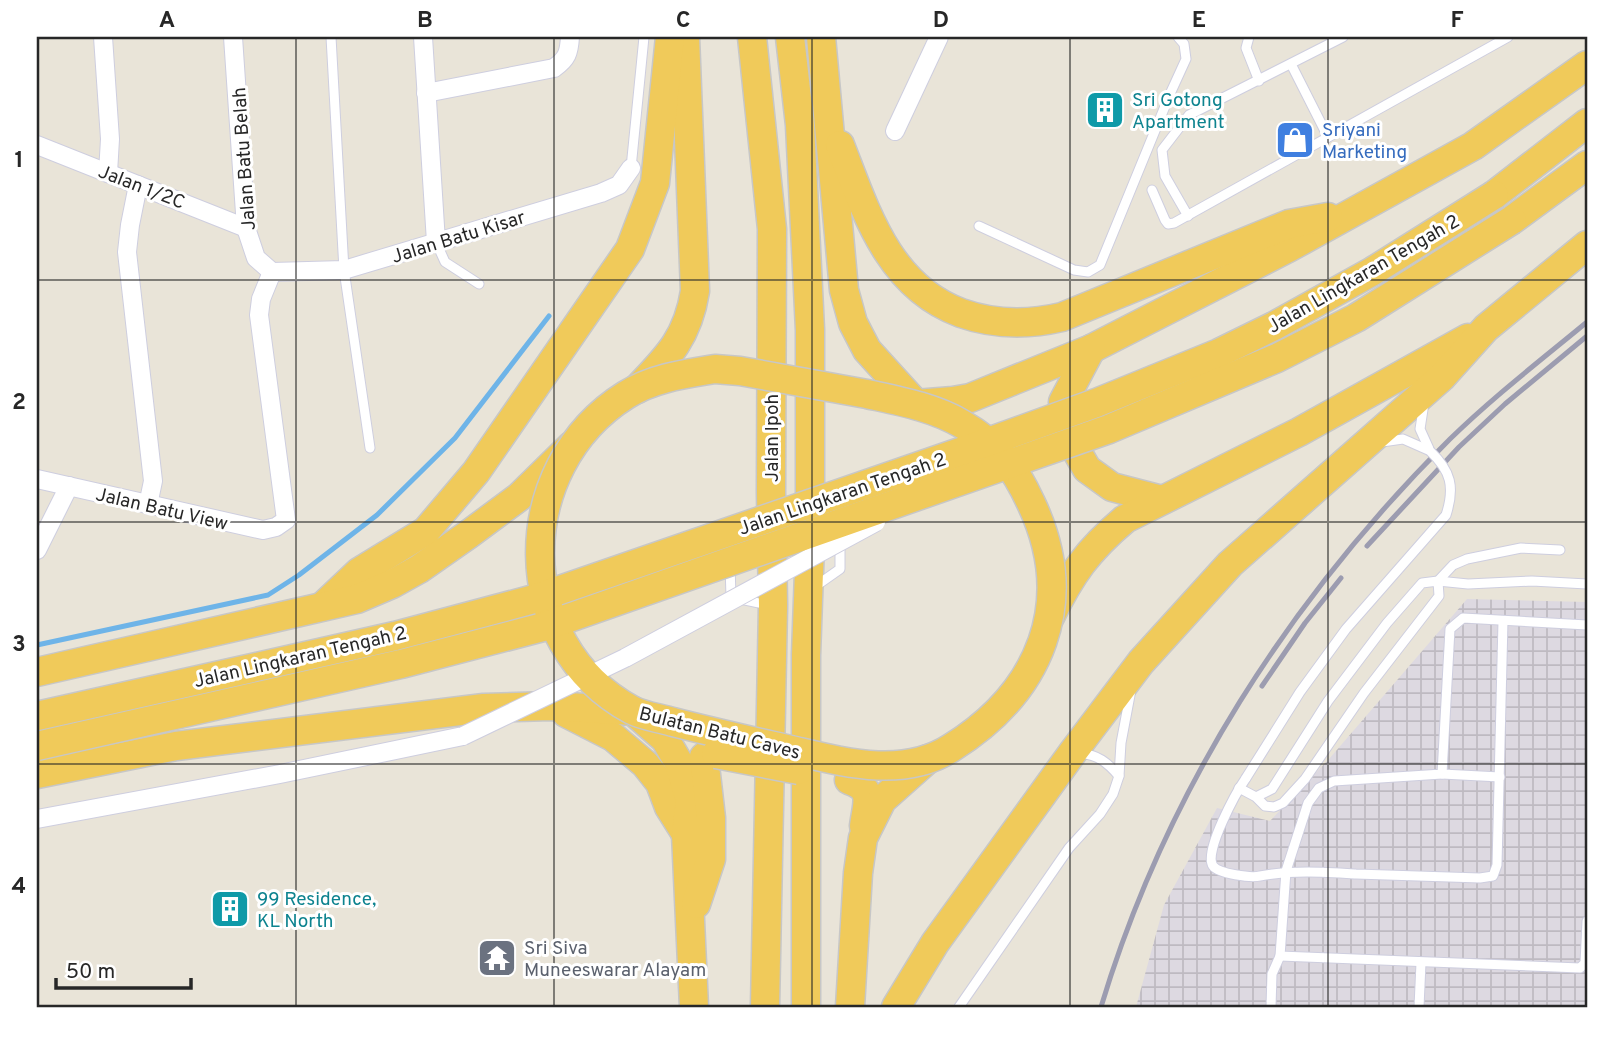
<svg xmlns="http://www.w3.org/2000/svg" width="1624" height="1044" font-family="Overpass,sans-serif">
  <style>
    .industrial { fill: url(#industrial-grid) }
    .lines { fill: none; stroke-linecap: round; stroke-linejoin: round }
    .stream { stroke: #6eb4e8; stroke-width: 5 }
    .service-casing { stroke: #cecedf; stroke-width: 11 }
    .minor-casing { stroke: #cecedf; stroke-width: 20 }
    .trunk-casing { stroke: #c7c7c7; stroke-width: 31 }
    .service { stroke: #fff; stroke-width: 9 }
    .minor { stroke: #fff; stroke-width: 18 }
    .trunk { stroke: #f0ca5a; stroke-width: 28 }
    .rail { stroke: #9c9cb0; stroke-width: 5 }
    .service-bridge-casing { stroke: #cecedf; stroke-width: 11; stroke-linecap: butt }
    .minor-bridge-casing { stroke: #cecedf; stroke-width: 20; stroke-linecap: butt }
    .trunk-bridge-casing { stroke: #c7c7c7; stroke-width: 31; stroke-linecap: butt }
    .service-bridge { stroke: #fff; stroke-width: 9 }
    .minor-bridge { stroke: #fff; stroke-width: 18 }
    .trunk-bridge { stroke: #f0ca5a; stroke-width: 28 }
    .grid { fill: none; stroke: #272727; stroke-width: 2; stroke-opacity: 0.55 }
    .labels { text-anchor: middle; stroke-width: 6; stroke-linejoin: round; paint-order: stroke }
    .culture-label { font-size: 19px; fill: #0d838f; stroke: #fff; text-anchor: start }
    .shop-label { font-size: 19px; fill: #366cbe; stroke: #fff; text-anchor: start }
    .street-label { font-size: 19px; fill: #272727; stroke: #fff }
    .worship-label { font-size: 19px; fill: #5b616d; stroke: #fff; text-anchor: start }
    .neatline { fill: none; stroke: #272727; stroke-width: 2.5 }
    .grid-label { font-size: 23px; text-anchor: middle; font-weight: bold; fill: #272727 }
  </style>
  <defs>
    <pattern id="industrial-grid" width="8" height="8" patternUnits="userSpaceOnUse" patternTransform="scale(1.75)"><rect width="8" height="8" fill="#ddd9e1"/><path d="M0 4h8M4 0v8" fill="none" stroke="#bebac1"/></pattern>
  </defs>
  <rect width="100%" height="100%" fill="#e9e4d8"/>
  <polygon class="industrial" points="1467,599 1587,602 1587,1007 1136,1007 1164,905 1217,808 1270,821 1329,759"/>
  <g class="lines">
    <polyline class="stream" points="37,645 268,595 299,575 377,515 455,438 549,316"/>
    <g class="service-casing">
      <g id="service">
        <polyline points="331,37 344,270 370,448"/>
        <polyline points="1249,37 1246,48 1259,81"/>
        <polyline points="1291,64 1328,137"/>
        <polyline points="631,168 644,37"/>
        <polyline points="1152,190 1165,220 1168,224 1174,223 1508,37"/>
        <polyline points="1188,216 1165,176 1162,150 1189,115 1343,37"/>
        <polyline points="979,226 1074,270 1088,272 1100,265 1170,94 1186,59 1184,44 1178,37"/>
        <polyline points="436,242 445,262 479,284"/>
        <polyline points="1424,403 1420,429 1430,451"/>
        <polyline points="1382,442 1403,439 1428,450"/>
        <polyline points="1560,550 1521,548 1467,559 1453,565 1438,581 1468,584 1532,581 1587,584"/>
        <polyline points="730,565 731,597 768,605"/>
        <polyline points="813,588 840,569 840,540"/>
        <polyline points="1587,625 1463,618 1450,629 1442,774 1334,781 1319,788 1308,803 1286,871 1280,956 1580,968 1585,963 1587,921"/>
        <path d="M1080,753C1098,755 1107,762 1119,776"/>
        <polyline points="1442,774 1500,777"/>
        <path d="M1246,778C1237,791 1203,852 1213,866C1219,874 1251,878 1260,876C1292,870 1323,872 1356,874C1397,875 1439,877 1480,878L1493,876L1497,865L1503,621"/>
        <polyline points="1239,788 1256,797 1265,806 1274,807 1283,803 1305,779 1364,693 1439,596 1438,581 1422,583 1387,623 1328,701 1272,789 1256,797"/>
        <polyline points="959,1007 1069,848 1100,814 1113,794 1119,776 1121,743 1131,690"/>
        <polyline points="1271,1007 1272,974 1280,956"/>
        <polyline points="1419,1007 1421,963"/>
      </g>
    </g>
    <g class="minor-casing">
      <g id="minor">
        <polyline points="103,37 110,139 108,173"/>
        <polyline points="233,37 246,228 256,258 272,272"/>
        <polyline points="423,37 436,242"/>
        <path d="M426,93L554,68C567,59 569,53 570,37"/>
        <polyline points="895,131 939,37"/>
        <polyline points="37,145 246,228"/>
        <polyline points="138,185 130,225 127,252 153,481 148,505"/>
        <polyline points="272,272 344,270 601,193 619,185 631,168"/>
        <polyline points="37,479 263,530 276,527 286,520 259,315 261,299 272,272"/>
        <polyline points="37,550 69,486"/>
        <polyline points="37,819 280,774 463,736"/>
      </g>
    </g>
    <g class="trunk-casing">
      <g id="trunk">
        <polyline points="752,37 772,229 771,492 773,606 765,1007"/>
        <polyline points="790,37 800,125 810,330 810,544 806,655 806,1007"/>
        <polyline points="821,37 844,290 853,323 867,350 916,404 953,401 970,398 1091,349 1290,247 1473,146 1587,65"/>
        <path d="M840,145C866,212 888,286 961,313C995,325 1028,325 1062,317L1289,224L1328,217"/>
        <polyline points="1494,195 1587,123"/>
        <polyline points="1512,220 1587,165"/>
        <polyline points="1091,349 1063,402 1065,431 1087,469 1112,487 1162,500"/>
        <path d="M637,389C668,357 688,337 695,291L685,37"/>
        <polyline points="323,606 359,572 426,531 476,472 630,249 655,183 670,37"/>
        <path d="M1050,617C1071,574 1088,550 1125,519L1299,432L1468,338"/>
        <polyline points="37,672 357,599 392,584 419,569 469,534 519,497 571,446"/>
        <polyline points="566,713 613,737 645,764 660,783 669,807 686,834"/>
        <polyline points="37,774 176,746 484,708 551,706 633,711 665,739 679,763 690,800 686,834 694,1007"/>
        <path d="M849,780C875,789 867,803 864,826"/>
        <polyline points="696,904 711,859 711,818 704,757 709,753 716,754"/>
        <polyline points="850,1007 858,873 863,838 882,800 928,759"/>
        <polyline points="896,1007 935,943 1073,752 1141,662 1230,564 1442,377 1486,328 1587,245"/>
      </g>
    </g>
    <use href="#service" class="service"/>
    <use href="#minor" class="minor"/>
    <use href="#trunk" class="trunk"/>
    <g class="rail">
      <polyline points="1367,546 1459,447 1505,404 1587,336"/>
      <polyline points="1262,686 1305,623 1341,578"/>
      <path d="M1101,1007C1166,791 1290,598 1450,439C1493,397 1541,360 1587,322"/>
    </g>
    <g class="service-bridge-casing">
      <path id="service-bridge" d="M1246,778L1300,692L1346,629L1446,515C1455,487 1451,471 1430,451"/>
    </g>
    <g class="minor-bridge-casing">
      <polyline id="minor-bridge" points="463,736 625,658 876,522"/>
    </g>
    <g class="trunk-bridge-casing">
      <g id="trunk-bridge">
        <path d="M715,369L740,371C782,379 825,386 867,394C899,401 933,407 962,424C997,444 1014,466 1031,503C1078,602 1041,692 951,748C903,779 843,762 791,750C752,741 712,732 673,722C660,718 643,716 632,710C510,644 511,467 626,395C653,378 685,374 715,369Z"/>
        <polyline points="37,716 395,636 534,599 966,450 1096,403 1219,353 1274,326 1373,271 1494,195"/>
        <polyline points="37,746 401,664 543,627 1109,429 1277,358 1356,318 1512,220"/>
        <polyline points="716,754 799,770"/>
      </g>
    </g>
    <use href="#service-bridge" class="service-bridge"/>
    <use href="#minor-bridge" class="minor-bridge"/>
    <use href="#trunk-bridge" class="trunk-bridge"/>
  </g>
  <path class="grid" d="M296,37V1007M554,37V1007M812,37V1007M1070,37V1007M1328,37V1007M37,280H1587M37,522H1587M37,764H1587"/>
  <defs>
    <g id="building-square" transform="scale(2.0125)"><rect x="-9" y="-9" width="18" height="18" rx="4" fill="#0f9aa8" stroke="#fff"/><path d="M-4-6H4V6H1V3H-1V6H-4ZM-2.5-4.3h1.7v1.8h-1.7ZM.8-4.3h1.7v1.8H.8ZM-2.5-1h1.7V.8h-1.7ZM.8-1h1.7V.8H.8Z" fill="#fff"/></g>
    <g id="shop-square" transform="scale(2.0125)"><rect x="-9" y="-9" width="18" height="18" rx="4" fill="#3f7fe0" stroke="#fff"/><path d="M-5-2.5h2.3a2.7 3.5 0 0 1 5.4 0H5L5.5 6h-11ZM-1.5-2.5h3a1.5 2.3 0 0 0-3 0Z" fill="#fff"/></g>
    <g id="temple-square" transform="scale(2.0125)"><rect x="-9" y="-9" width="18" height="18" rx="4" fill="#6b7280" stroke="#fff"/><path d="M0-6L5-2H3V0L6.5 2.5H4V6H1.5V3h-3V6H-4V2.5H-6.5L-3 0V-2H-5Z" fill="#fff"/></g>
  </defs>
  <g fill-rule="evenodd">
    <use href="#building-square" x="1105" y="110"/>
    <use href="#shop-square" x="1295" y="140"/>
    <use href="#building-square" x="230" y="909"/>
    <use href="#temple-square" x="497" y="958"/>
  </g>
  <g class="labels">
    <g class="culture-label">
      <text x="1132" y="106">Sri Gotong<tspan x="1132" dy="22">Apartment</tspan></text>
      <text x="257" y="905">99 Residence,<tspan x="257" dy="22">KL North</tspan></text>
    </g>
    <g class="shop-label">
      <text x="1322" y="136">Sriyani<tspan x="1322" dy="22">Marketing</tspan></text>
    </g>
    <g class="street-label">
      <text transform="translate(243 159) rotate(-94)" y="7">Jalan Batu Belah</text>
      <text transform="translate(142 186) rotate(21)" y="7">Jalan 1/2C</text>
      <text transform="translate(458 236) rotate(-17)" y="7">Jalan Batu Kisar</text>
      <text transform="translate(1363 273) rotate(-30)" y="7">Jalan Lingkaran Tengah 2</text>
      <text transform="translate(771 438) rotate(-90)" y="7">Jalan Ipoh</text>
      <text transform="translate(842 493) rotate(-19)" y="7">Jalan Lingkaran Tengah 2</text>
      <text transform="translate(162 508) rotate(13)" y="7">Jalan Batu View</text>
      <text transform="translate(300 656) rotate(-13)" y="7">Jalan Lingkaran Tengah 2</text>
      <text transform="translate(720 732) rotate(14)" y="7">Bulatan Batu Caves</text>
    </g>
    <g class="worship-label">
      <text x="524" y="954">Sri Siva<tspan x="524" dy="22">Muneeswarar Alayam</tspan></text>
    </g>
  </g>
  <rect width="1624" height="1044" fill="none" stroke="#ffffff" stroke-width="77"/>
  <path d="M56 978v10h135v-10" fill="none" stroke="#272727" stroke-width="3.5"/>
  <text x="66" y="978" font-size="21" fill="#272727" stroke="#ffffff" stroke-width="5" paint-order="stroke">50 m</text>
  <rect x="38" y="38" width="1548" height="968" class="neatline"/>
  <g class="grid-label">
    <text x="167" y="27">A</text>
    <text x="425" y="27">B</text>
    <text x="683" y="27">C</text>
    <text x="941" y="27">D</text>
    <text x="1199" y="27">E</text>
    <text x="1457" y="27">F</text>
    <text x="19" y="167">1</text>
    <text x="19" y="409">2</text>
    <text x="19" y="651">3</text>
    <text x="19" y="893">4</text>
  </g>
</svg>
